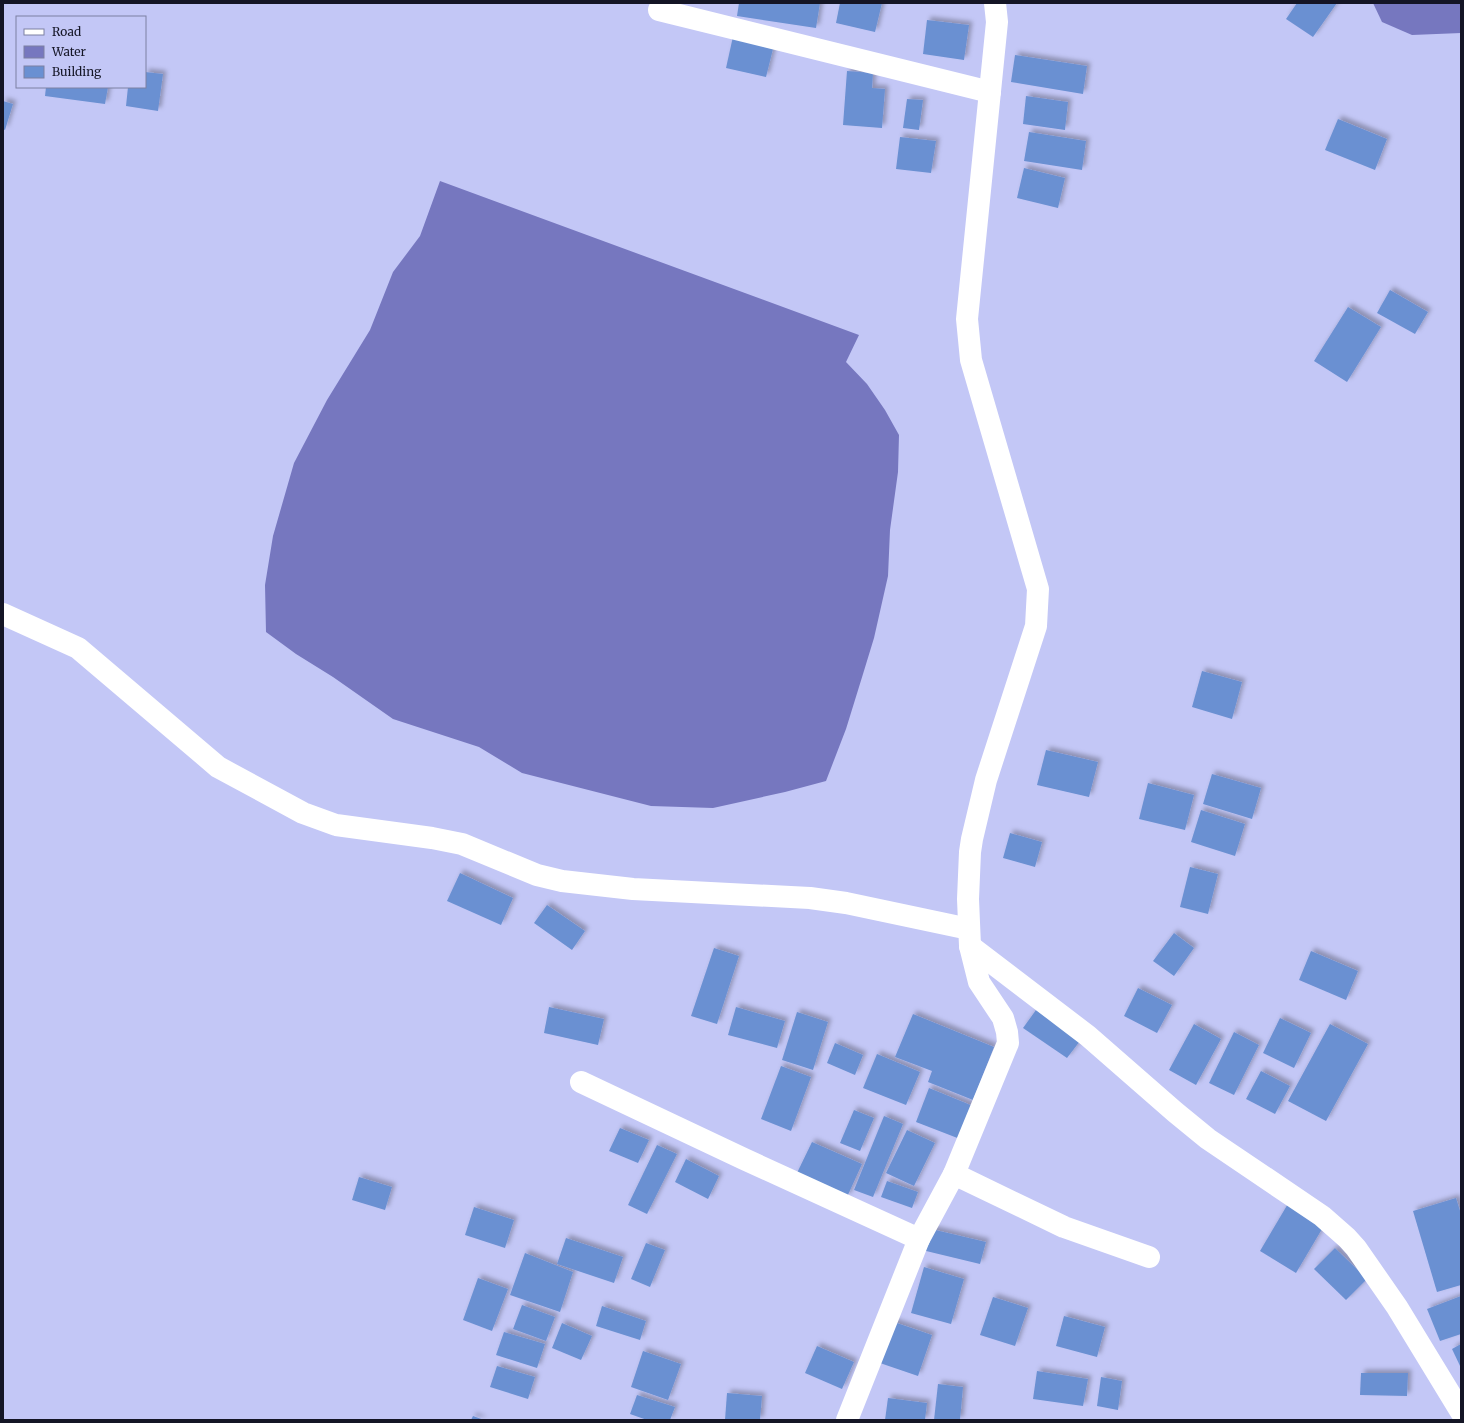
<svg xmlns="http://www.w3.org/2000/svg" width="1464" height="1423" font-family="Merriweather,serif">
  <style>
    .water { fill: #7677bf }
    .building { fill: #6a90d2; filter: url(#shadow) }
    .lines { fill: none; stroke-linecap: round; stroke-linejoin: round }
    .minor { stroke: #fff; stroke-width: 22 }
  </style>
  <defs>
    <filter id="shadow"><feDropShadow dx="3.5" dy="-3.5" stdDeviation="2" flood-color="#0004"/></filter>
  </defs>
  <rect width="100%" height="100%" fill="#c3c7f6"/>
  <g class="water">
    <polygon points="1373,3 1461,3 1461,33 1412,35 1382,22"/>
    <polygon points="440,181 859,335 846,362 867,384 885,410 899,435 898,472 890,530 888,576 874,638 863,674 846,729 826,781 785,792 713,808 651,806 522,773 479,747 393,719 333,677 296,654 266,632 265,585 273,536 294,463 327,400 370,330 393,272 420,236"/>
  </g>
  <g class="building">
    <polygon points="739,3 820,3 816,28 737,16"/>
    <polygon points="840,3 882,3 875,32 836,23"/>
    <polygon points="1297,3 1337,3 1313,37 1286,19"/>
    <polygon points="927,20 969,25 964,60 923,54"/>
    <polygon points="734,32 775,41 766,77 726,68"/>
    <polygon points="1015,55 1087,66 1083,94 1011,82"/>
    <polygon points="847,71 873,73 872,88 885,89 882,128 843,125"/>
    <polygon points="145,72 163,74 158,111 126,106 128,87 145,87"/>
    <polygon points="46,87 108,87 105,104 45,96"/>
    <polygon points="1026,96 1068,102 1065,130 1023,124"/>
    <polygon points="907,99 923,100 919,130 903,128"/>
    <polygon points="3,101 13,104 5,130 3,129"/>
    <polygon points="1338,119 1387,139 1375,170 1325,150"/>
    <polygon points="1029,132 1086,141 1082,170 1024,161"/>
    <polygon points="900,137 936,141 931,173 896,169"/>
    <polygon points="1024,168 1065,178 1058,208 1017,198"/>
    <polygon points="1390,290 1428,312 1415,334 1377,313"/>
    <polygon points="1348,307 1381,327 1347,382 1314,361"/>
    <polygon points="1202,671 1242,682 1232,719 1192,707"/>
    <polygon points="1046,750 1098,762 1089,797 1037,785"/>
    <polygon points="1212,774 1261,788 1252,819 1203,804"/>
    <polygon points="1148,783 1194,795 1185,830 1139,819"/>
    <polygon points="1201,810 1245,824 1235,856 1191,842"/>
    <polygon points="1010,833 1042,842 1035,867 1003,858"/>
    <polygon points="1190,867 1218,874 1208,914 1180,907"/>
    <polygon points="460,873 513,898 501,925 447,901"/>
    <polygon points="547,905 585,931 572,950 534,923"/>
    <polygon points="1174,933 1194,948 1174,976 1153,961"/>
    <polygon points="714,948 739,956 717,1024 691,1016"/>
    <polygon points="1311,951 1358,971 1346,1000 1299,980"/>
    <polygon points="1138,988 1172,1005 1157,1033 1124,1016"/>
    <polygon points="549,1007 604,1019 598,1045 544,1033"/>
    <polygon points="736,1007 785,1021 777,1048 728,1035"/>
    <polygon points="1036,1010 1080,1041 1067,1058 1023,1028"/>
    <polygon points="797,1012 828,1022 813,1070 782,1060"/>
    <polygon points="913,1014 994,1047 973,1100 928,1082 932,1071 895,1057"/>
    <polygon points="1280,1018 1311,1033 1294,1068 1263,1053"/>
    <polygon points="1194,1024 1221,1039 1196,1085 1169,1070"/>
    <polygon points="1330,1024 1368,1044 1326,1121 1288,1101"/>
    <polygon points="1234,1032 1259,1045 1234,1095 1209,1083"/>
    <polygon points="835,1043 863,1055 855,1075 827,1063"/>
    <polygon points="877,1054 920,1072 906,1105 863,1088"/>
    <polygon points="781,1066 811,1077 791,1131 761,1119"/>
    <polygon points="1261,1071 1290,1086 1275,1114 1246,1099"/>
    <polygon points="929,1088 973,1106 960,1139 916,1122"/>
    <polygon points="854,1110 874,1118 860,1151 840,1143"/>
    <polygon points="884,1116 903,1124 873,1197 854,1190"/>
    <polygon points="620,1128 649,1140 638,1163 609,1151"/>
    <polygon points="907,1130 935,1143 914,1186 886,1173"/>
    <polygon points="812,1142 862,1164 847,1197 796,1175"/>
    <polygon points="657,1145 677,1154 647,1214 628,1205"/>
    <polygon points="686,1159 719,1176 708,1199 675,1182"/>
    <polygon points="359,1177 392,1187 385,1210 352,1200"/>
    <polygon points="887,1181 918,1192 912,1208 881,1197"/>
    <polygon points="1456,1198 1461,1214 1461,1285 1437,1292 1413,1211"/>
    <polygon points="1289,1202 1325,1224 1296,1273 1260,1251"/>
    <polygon points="474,1207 514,1220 505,1248 465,1235"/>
    <polygon points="927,1228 986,1242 980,1264 922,1250"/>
    <polygon points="566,1238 623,1257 614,1283 557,1264"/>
    <polygon points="646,1243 665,1250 650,1287 631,1279"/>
    <polygon points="1335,1248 1367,1279 1346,1300 1314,1269"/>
    <polygon points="525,1253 573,1272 560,1312 510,1295"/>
    <polygon points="924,1267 964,1279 951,1324 911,1313"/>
    <polygon points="478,1278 508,1289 492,1331 463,1320"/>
    <polygon points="1461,1296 1461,1334 1440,1341 1427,1309"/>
    <polygon points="993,1297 1028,1308 1015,1346 980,1335"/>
    <polygon points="522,1305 555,1317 546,1341 513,1329"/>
    <polygon points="602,1306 646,1321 640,1340 596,1326"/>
    <polygon points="1064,1316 1105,1327 1097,1357 1056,1346"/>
    <polygon points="891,1321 932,1335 918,1376 877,1362"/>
    <polygon points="562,1323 592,1336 581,1360 552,1348"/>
    <polygon points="504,1332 545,1344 537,1368 496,1355"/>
    <polygon points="1461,1344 1461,1368 1452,1349"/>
    <polygon points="817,1346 854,1362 842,1389 805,1373"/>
    <polygon points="643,1351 681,1364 668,1400 631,1387"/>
    <polygon points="497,1366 535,1377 528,1399 490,1387"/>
    <polygon points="1037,1371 1088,1379 1083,1406 1033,1399"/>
    <polygon points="1361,1373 1408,1373 1407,1396 1360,1395"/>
    <polygon points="1101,1377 1122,1381 1118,1410 1097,1406"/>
    <polygon points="938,1384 963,1387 960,1420 934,1420"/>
    <polygon points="727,1393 762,1396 760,1420 725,1420"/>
    <polygon points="637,1395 675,1407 670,1420 647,1420 630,1414"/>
    <polygon points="888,1398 927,1403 925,1420 885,1420"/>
    <polygon points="473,1416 484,1420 471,1420"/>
  </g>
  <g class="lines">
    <g class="minor">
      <polyline points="659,10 990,92"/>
      <polyline points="3,614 78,648 218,767 303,813 336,825 432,838 462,844 537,875 562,881 633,889 810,898 846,903 969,929"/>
      <polyline points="970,946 1088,1036 1175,1112 1208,1139 1322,1216 1347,1238 1356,1248 1397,1307 1461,1412"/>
      <polyline points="581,1082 744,1159 919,1239 847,1420"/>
      <polyline points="954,1174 1008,1043 1007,1032 1003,1018 979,982 970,946 968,899 970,852 972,839 986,780 1036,626 1038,589 971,360 967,319 997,22 995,3"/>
      <polyline points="919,1239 954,1174 1064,1227 1149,1257"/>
    </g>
  </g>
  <rect width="1464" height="1423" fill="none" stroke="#141525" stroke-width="8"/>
  <rect x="16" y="16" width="130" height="72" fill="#c3c7f6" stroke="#7d80a2"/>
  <rect x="24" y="29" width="20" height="6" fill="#ffffff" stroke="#7d80a2"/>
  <text x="52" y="36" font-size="12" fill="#141525">Road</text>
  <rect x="24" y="46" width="20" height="12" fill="#7677bf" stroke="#7d80a2"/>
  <text x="52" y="56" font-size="12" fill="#141525">Water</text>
  <rect x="24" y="66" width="20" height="12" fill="#6a90d2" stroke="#7d80a2"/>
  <text x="52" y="76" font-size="12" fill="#141525">Building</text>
</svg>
